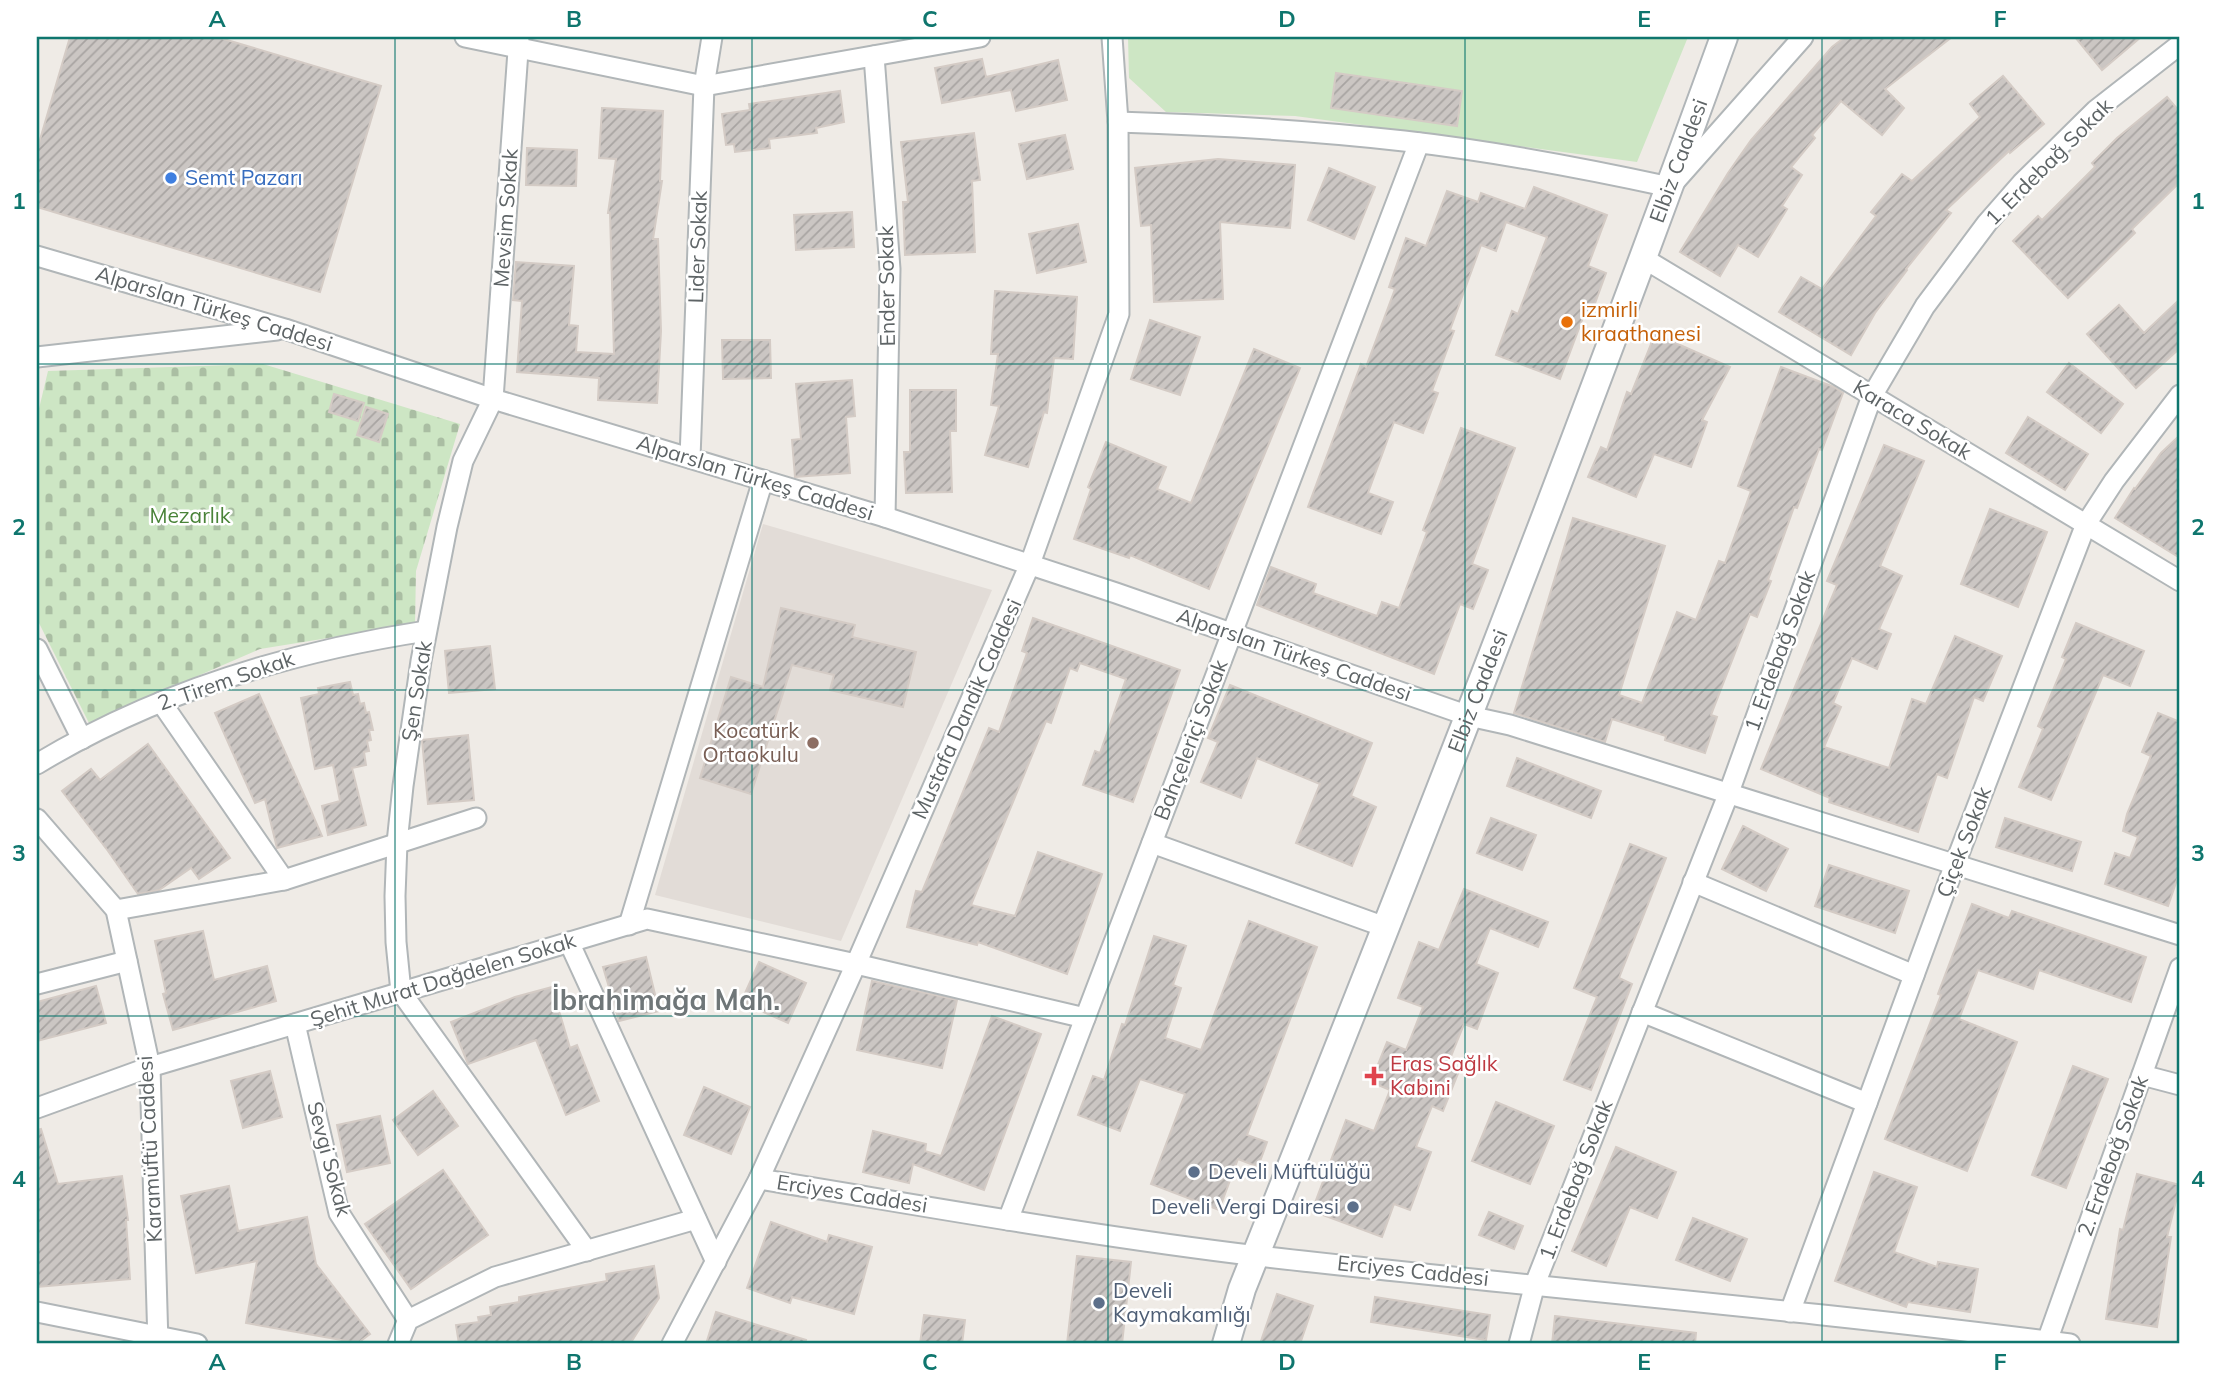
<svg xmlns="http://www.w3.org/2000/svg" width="2217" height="1381" font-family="Mulish,sans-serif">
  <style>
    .education { fill: #e2dcd7 }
    .cemetery { fill: url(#cemetery-stones) }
    .pitch { fill: #cde6c4 }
    .building { fill: url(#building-hatch); stroke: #d4cbc5; stroke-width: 2 }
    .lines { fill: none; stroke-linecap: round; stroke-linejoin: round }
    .street-casing { stroke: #b1b6b8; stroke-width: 23 }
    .secondary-casing { stroke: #b0b5b8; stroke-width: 30 }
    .street { stroke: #fff; stroke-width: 19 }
    .secondary { stroke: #fff; stroke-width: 26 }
    .grid { fill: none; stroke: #0f766e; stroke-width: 2; stroke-opacity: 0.55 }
    .shop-dot { fill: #3f7fe0; stroke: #fff; stroke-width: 2.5 }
    .food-dot { fill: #e8710a; stroke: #fff; stroke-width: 2.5 }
    .education-dot { fill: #8d6e63; stroke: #fff; stroke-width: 2.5 }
    .health-dot { fill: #e0444e; stroke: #fff; stroke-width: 2.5 }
    .service-dot { fill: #5c6f8a; stroke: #fff; stroke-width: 2.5 }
    .labels { text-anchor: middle; stroke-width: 5; stroke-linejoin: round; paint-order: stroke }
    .street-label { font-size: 21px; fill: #5e6466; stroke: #fff }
    .shop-label { font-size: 21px; fill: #366cbe; stroke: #fff; text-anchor: start }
    .food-label { font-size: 21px; fill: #c56008; stroke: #fff; text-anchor: start }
    .park-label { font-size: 21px; fill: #498338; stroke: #fff }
    .education-label { font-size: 21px; fill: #785e54; stroke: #fff; text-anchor: end }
    .health-label { font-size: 21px; fill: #be3a42; stroke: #fff; text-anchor: start }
    .service-label { font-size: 21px; fill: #4e5e75; stroke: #fff; text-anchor: start }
    .district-label { font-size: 28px; font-weight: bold; fill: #6f7678; stroke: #fff }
    .neatline { fill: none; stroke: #0f766e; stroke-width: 2.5 }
    .grid-label { font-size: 23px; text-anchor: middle; font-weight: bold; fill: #0f766e }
  </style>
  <defs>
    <pattern id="cemetery-stones" width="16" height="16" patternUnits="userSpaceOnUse" patternTransform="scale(1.75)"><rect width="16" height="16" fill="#cde6c4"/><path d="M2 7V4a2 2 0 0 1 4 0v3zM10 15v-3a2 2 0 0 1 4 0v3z" fill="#aabea3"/></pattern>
    <pattern id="building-hatch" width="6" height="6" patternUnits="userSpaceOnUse" patternTransform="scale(1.75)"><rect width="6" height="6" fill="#cbc6c3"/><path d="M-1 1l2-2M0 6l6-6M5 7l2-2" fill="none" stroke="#a8a4a2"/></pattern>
  </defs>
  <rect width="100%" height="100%" fill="#efebe6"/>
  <polygon class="education" points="763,524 992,590 841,941 655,895"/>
  <polygon class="cemetery" points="263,364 460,424 416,571 415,624 260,649 89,723 37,619 37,417 48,371"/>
  <polygon class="pitch" points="1128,37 1688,37 1637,162 1295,116 1166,112 1129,78"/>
  <g class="building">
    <polygon points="70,37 217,37 381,86 320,292 37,207 37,150"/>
    <polygon points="1845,37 1952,37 1885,89 1904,108 1882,135 1841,101 1812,135 1815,138 1791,167 1802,175 1782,206 1787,209 1758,257 1738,245 1720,276 1680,252 1728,173 1751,140 1832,47"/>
    <polygon points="2075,37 2141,37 2102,70"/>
    <polygon points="982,59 986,77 1058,60 1067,100 1016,111 1011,90 942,103 935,68"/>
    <polygon points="1336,73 1462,91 1457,126 1331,108"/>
    <polygon points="2003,76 2044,124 2010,153 2009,151 1946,210 1951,213 1906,269 1907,270 1875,313 1851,355 1779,312 1801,277 1822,289 1876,216 1871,212 1902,174 1912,181 1980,117 1970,104"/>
    <polygon points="840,91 844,122 816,128 817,133 769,139 770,148 735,152 734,144 726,145 722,114 750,110 749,104"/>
    <polygon points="2167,97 2180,112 2180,182 2132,229 2135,233 2068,298 2013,241 2038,216 2042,220 2095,167 2092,163 2117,138"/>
    <polygon points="602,108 663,111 660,181 662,181 653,239 658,239 661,331 657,403 598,400 599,378 517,372 522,301 513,300 516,262 574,266 569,325 578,326 576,352 614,354 610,213 608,213 616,159 599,158"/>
    <polygon points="974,133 980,180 972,181 975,252 905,255 903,202 908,202 901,142"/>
    <polygon points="1065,135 1073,169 1027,179 1019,144"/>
    <polygon points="527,148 577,150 576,186 526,185"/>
    <polygon points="1218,159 1295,165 1290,228 1220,222 1223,299 1154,302 1151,225 1141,226 1135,168"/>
    <polygon points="1329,168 1375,187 1354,239 1308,220"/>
    <polygon points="1534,187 1607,215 1588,266 1606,273 1590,317 1584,315 1560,379 1496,355 1512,311 1518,314 1547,237 1506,222 1496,251 1481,245 1450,330 1454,331 1432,391 1438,393 1423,433 1394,422 1368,493 1393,502 1381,534 1308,507 1361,364 1366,367 1395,289 1389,287 1406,238 1426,246 1447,191 1478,202 1481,193 1525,209"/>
    <polygon points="852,212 854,247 796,250 794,215"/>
    <polygon points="1078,224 1086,262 1037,273 1029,234"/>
    <polygon points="995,291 1077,297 1073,359 1054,358 1047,413 1044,412 1028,467 985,455 999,406 991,405 998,354 991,354"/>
    <polygon points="2180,299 2180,348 2136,388 2087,334 2119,305 2144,333"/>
    <polygon points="1150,320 1200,337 1180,395 1131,379"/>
    <polygon points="1655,334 1730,367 1702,420 1707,422 1691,467 1654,454 1636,497 1588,477 1601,447 1607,450 1627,392 1631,394"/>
    <polygon points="722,340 770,340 771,378 723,379"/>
    <polygon points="1254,349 1300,368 1209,589 1130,555 1129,558 1074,539 1091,489 1088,487 1106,442 1166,467 1157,489 1191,503"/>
    <polygon points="2069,363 2123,404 2101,433 2047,392"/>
    <polygon points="1781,367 1834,387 1843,393 1822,450 1819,449 1797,508 1794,507 1768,580 1771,581 1757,617 1750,614 1711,715 1717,717 1705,753 1665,740 1666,736 1612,719 1605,742 1514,713 1573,518 1665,546 1619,695 1642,703 1677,612 1696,620 1719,561 1725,563 1751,491 1738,486"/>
    <polygon points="852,380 855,416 846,417 850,473 795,477 792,440 801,439 796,384"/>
    <polygon points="910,390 956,390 956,431 950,431 952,492 906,493 904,452 910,452"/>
    <polygon points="334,394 364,403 358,421 329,412"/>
    <polygon points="366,407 388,414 379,442 357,435"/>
    <polygon points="2028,417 2088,454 2065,490 2006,453"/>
    <polygon points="1461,428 1515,448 1472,564 1488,570 1473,609 1460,604 1434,674 1257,605 1271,567 1316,584 1313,593 1377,616 1382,602 1399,608 1427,532 1423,530"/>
    <polygon points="2180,435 2180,558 2115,518 2134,488 2135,489 2161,453"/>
    <polygon points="1884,445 1924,461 1880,566 1902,576 1879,629 1891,634 1877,669 1852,658 1833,703 1841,707 1824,747 1889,768 1912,699 1926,704 1955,636 2002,656 1983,701 1974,697 1947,778 1937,774 1918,832 1829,802 1830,798 1761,769 1837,585 1827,581"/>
    <polygon points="1990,509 2047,532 2018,607 1961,584"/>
    <polygon points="781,608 855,625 852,637 916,652 903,707 830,690 834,675 792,665 751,794 700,778 731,677 763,687"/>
    <polygon points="1033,618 1180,670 1133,802 1083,785 1095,751 1100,753 1126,679 1080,663 1077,671 1070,668 1051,723 1046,721 971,905 1015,916 1038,852 1102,874 1067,974 978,942 977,945 907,927 916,891 922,892 989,728 999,732 1027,653 1022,651"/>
    <polygon points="2076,623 2144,651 2130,686 2103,675 2051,800 2019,787 2043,729 2038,726 2066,659 2062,657"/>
    <polygon points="490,646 495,689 449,693 445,651"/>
    <polygon points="350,682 353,695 358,694 360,704 364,703 366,713 369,712 373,730 369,730 371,740 367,741 369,751 364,752 366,765 352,768 366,825 328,835 322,806 340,801 333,765 315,769 301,698 319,694 318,688"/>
    <polygon points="1230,685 1372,743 1351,796 1376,807 1352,866 1296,843 1320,784 1257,758 1241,798 1201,782 1218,742 1208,738"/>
    <polygon points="259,694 301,788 322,836 277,848 265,799 255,803 215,713"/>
    <polygon points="2158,713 2180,722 2180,871 2168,906 2105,884 2115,853 2130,858 2138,837 2123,831 2127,814 2151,756 2142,752"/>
    <polygon points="468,735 474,800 428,804 422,740"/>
    <polygon points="148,744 230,858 199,879 191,868 159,890 138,894 108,851 62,791 91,769 100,780"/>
    <polygon points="1517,758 1601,791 1591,818 1507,786"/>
    <polygon points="1491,818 1536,835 1522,870 1477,853"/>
    <polygon points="2005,818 2081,842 2072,871 1996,847"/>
    <polygon points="1743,826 1788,849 1766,891 1722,869"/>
    <polygon points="1630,844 1666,858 1619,978 1632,984 1591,1090 1564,1080 1597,997 1574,988"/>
    <polygon points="1829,865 1909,891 1895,933 1815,906"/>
    <polygon points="1464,889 1548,922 1538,947 1490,928 1476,964 1498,973 1477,1029 1464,1024 1447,1066 1459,1071 1443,1111 1432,1106 1416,1147 1431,1152 1410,1210 1394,1204 1382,1237 1312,1211 1346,1120 1374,1131 1390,1090 1371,1082 1387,1042 1406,1050 1423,1007 1398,998 1419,942 1439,950"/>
    <polygon points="1972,904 2009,918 2012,911 2146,957 2131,1002 2039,970 2033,989 1978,970 1959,1019 2017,1042 1967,1171 1885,1139 1941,995 1938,994"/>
    <polygon points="1249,921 1317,947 1247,1135 1267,1142 1258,1167 1238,1159 1219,1210 1151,1184 1185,1094 1140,1079 1120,1131 1078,1115 1093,1076 1104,1080 1122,1024 1125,1025 1154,936 1186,946 1173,985 1181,988 1165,1038 1201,1050"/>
    <polygon points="203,931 214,980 267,966 276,1001 173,1030 163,994 166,993 155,941"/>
    <polygon points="646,957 659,1011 619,1021 603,967"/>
    <polygon points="759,962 806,983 788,1023 741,1002"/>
    <polygon points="872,981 957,1000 942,1068 857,1050"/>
    <polygon points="96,986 106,1023 37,1041 37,1002"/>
    <polygon points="552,987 570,1048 577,1045 599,1101 566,1115 536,1040 468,1064 451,1022 515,997"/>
    <polygon points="992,1016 1041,1034 984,1190 913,1164 909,1183 863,1172 873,1131 926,1144 925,1151 941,1156"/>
    <polygon points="2073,1066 2108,1079 2066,1188 2032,1175"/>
    <polygon points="270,1071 282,1117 243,1128 231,1081"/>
    <polygon points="704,1087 750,1107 731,1154 684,1135"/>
    <polygon points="433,1091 458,1126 418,1155 393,1120"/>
    <polygon points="1496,1102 1554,1126 1530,1184 1472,1161"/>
    <polygon points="380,1116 390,1163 347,1172 337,1125"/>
    <polygon points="41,1129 58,1184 122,1176 128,1220 126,1220 130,1279 37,1287 37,1247 39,1247 37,1227 37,1130"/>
    <polygon points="1616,1147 1676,1172 1657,1218 1630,1207 1606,1266 1572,1251"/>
    <polygon points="443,1170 488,1235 411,1289 365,1224"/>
    <polygon points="1874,1172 1917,1187 1894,1252 1937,1267 1938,1262 1978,1269 1970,1312 1908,1302 1906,1307 1835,1281"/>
    <polygon points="2137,1174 2180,1185 2167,1237 2171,1237 2157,1327 2106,1319 2120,1229 2123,1230"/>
    <polygon points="229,1186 238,1231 307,1217 316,1264 370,1334 358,1343 246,1323 257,1261 196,1273 181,1196"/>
    <polygon points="1489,1212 1523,1226 1514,1249 1479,1235"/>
    <polygon points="1693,1218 1747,1239 1730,1281 1676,1260"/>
    <polygon points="771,1222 827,1242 829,1235 872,1247 854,1314 792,1297 790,1303 747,1288"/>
    <polygon points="1077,1256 1131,1262 1122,1344 1067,1344"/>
    <polygon points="654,1266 659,1298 630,1344 459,1344 456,1325 479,1322 478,1317 491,1315 490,1307 519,1302 519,1297 607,1281 606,1274"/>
    <polygon points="1277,1294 1313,1306 1300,1344 1260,1344"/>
    <polygon points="1375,1297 1490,1315 1486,1340 1371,1322"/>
    <polygon points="716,1312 806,1340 805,1344 706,1344"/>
    <polygon points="924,1315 965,1320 962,1344 920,1344"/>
    <polygon points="1555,1316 1696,1333 1695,1344 1552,1344"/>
  </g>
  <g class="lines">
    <g class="street-casing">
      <g id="street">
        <polyline points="465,37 704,86 980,37"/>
        <polyline points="519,37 493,399 463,461 447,527 421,661 403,786 397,843 395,896 396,942 401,992 587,1251"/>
        <polyline points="874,56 890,269 885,517"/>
        <path d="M1118,122C1214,125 1309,130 1404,141C1493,151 1582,168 1670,187L1803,37"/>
        <polyline points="37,256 285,329 493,399 885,517 1116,593 1469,716 1510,725 2180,935"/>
        <polyline points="1643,258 2180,581"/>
        <polyline points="37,357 277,330"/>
        <polyline points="690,458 704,86 712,37"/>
        <polyline points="37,649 82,739"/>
        <polyline points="161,702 284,880"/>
        <path d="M37,764C156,692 289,652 426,631"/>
        <polyline points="37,819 116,910 150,1067 158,1344"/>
        <polyline points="1152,843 1385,927"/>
        <polyline points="1693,882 1914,975"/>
        <polyline points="116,910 284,880 476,818"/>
        <polyline points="629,925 763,480"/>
        <polyline points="569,942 716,1262"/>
        <polyline points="37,984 127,961"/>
        <polyline points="1642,1012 1867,1103"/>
        <polyline points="295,1024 339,1213 408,1320"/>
        <polyline points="2142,1075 2180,1085"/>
        <polyline points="37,1108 150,1067 647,919 856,964 1085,1018"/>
        <path d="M759,1179C925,1206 1091,1236 1258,1256C1529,1287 1800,1309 2070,1344"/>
        <polyline points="1008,1220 1419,143"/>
        <polyline points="37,1312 197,1344"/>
        <polyline points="1790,1312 1955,864 2086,524 2114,481 2180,395"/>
        <polyline points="398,1344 408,1320 495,1277 696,1219"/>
        <polyline points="672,1344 759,1179 856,964 1030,564 1119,314 1118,122 1112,37"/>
        <polyline points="1519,1344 1535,1284 1728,795 1872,396 1925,306 1987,223 2022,183 2096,110 2178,46"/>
        <polyline points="2046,1344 2180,968"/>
      </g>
    </g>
    <g class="secondary-casing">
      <g id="secondary">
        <path id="s1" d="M1226,1344L1242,1289C1408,874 1572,457 1724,37"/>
      </g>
    </g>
    <use href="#street" class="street"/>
    <use href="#secondary" class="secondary"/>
  </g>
  <path class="grid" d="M395,37V1344M752,37V1344M1108,37V1344M1465,37V1344M1822,37V1344M37,364H2180M37,690H2180M37,1016H2180"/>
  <circle class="shop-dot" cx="171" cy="178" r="7"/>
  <circle class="food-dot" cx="1567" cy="322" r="7"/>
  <circle class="education-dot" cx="813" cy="743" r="7"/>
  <path class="health-dot" d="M1370.5 1065.5h7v7h7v7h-7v7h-7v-7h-7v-7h7z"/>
  <g class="service-dot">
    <circle cx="1194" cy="1172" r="7"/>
    <circle cx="1353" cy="1207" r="7"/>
    <circle cx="1099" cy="1303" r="7"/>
  </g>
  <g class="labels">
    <g class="street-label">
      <text dy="7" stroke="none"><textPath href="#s1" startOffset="1267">Elbiz Caddesi</textPath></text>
      <text transform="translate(2049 162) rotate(-45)" y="7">1. Erdebağ Sokak</text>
      <text transform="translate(506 218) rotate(-86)" y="7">Mevsim Sokak</text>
      <text transform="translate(698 247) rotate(-88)" y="7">Lider Sokak</text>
      <text transform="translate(887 286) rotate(-91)" y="7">Ender Sokak</text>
      <text transform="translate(214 309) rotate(17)" y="7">Alparslan Türkeş Caddesi</text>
      <text transform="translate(1912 420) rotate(31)" y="7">Karaca Sokak</text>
      <text transform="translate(755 478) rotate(17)" y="7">Alparslan Türkeş Caddesi</text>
      <text transform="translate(1780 651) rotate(-70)" y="7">1. Erdebağ Sokak</text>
      <text transform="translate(1294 655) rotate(19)" y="7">Alparslan Türkeş Caddesi</text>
      <text transform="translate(226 681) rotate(-19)" y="7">2. Tirem Sokak</text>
      <text transform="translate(417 691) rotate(-81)" y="7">Şen Sokak</text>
      <text dy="7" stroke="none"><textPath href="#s1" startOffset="700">Elbiz Caddesi</textPath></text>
      <text transform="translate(967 709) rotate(-66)" y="7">Mustafa Dandik Caddesi</text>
      <text transform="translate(1191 740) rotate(-69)" y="7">Bahçeleriçi Sokak</text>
      <text transform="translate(1964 842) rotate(-69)" y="7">Çiçek Sokak</text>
      <text transform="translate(443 980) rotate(-17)" y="7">Şehit Murat Dağdelen Sokak</text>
      <text transform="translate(150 1149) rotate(-93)" y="7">Karamüftü Caddesi</text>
      <text transform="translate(2113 1156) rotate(-70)" y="7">2. Erdebağ Sokak</text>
      <text transform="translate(329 1159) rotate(75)" y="7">Sevgi Sokak</text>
      <text transform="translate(1576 1180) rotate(-69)" y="7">1. Erdebağ Sokak</text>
      <text transform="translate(852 1194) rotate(9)" y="7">Erciyes Caddesi</text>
      <text transform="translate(1413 1271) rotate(6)" y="7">Erciyes Caddesi</text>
    </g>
    <g class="shop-label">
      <text x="185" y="185">Semt Pazarı</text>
    </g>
    <g class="food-label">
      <text x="1581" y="317">izmirli<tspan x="1581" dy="24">kıraathanesi</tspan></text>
    </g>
    <g class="park-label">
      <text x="190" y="523">Mezarlık</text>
    </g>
    <g class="education-label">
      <text x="799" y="738">Kocatürk<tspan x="799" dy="24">Ortaokulu</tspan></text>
    </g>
    <g class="health-label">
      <text x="1390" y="1071">Eras Sağlık<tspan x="1390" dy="24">Kabini</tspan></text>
    </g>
    <g class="service-label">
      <text x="1208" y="1179">Develi Müftülüğü</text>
      <text x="1339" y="1214" text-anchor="end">Develi Vergi Dairesi</text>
      <text x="1113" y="1298">Develi<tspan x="1113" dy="24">Kaymakamlığı</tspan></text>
    </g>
    <g class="district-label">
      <text x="666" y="1010">İbrahimağa Mah.</text>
    </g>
  </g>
  <rect width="2217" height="1381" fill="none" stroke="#ffffff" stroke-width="77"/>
  <rect x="38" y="38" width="2140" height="1304" class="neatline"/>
  <g class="grid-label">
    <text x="217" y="27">A</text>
    <text x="574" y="27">B</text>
    <text x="930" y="27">C</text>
    <text x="1287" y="27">D</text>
    <text x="1644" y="27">E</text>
    <text x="2000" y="27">F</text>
    <text x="19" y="209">1</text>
    <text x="2198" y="209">1</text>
    <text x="19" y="535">2</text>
    <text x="2198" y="535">2</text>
    <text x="19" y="861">3</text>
    <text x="2198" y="861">3</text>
    <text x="19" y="1187">4</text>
    <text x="2198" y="1187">4</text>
    <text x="217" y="1370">A</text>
    <text x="574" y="1370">B</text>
    <text x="930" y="1370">C</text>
    <text x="1287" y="1370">D</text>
    <text x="1644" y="1370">E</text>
    <text x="2000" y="1370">F</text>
  </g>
</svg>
